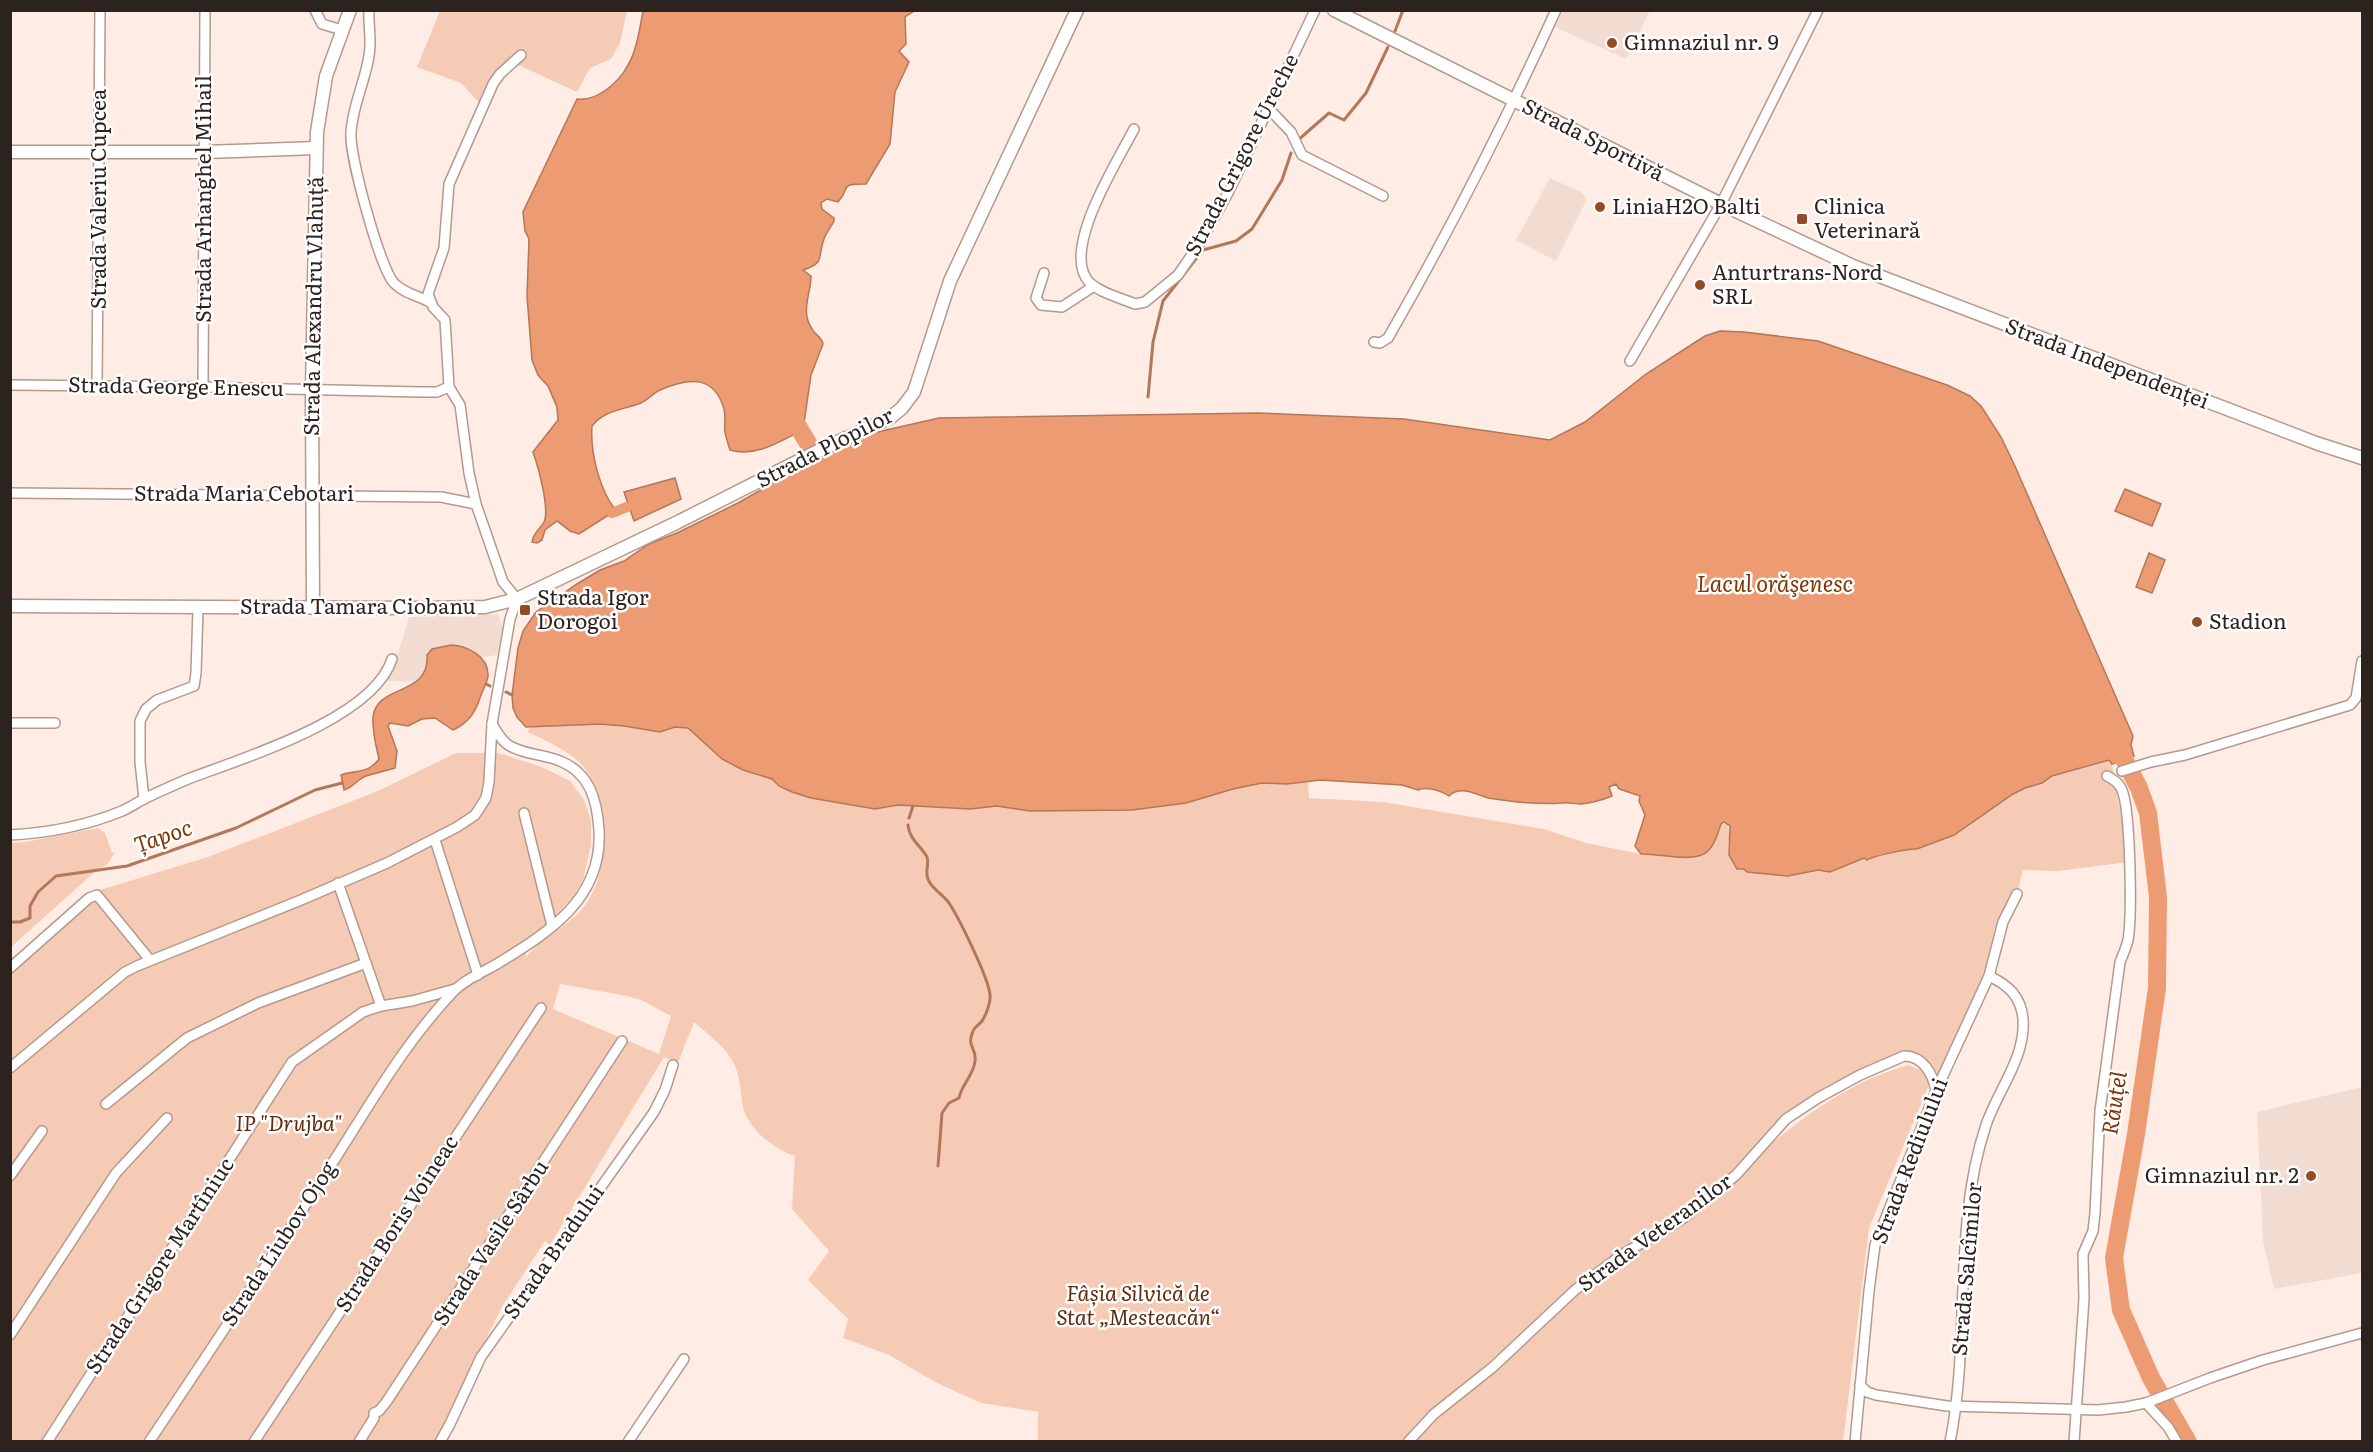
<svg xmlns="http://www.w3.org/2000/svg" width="2373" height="1452" font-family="Literata,serif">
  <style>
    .built { fill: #f2dcd2 }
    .green { fill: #f5cbb6; fill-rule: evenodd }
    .water { fill: #ed9b72; stroke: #b37759; stroke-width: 1.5 }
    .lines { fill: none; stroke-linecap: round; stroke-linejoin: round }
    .stream { stroke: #b37759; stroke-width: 3 }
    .canal { stroke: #ed9b72; stroke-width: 10 }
    .river { stroke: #ed9b72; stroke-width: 18 }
    .minor-casing { stroke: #b4998c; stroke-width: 12 }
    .tertiary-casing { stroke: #b4998c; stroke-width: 15 }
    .minor { stroke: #fff; stroke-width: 9 }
    .tertiary { stroke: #fff; stroke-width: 12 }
    .poi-dot { fill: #934c26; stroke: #fff; stroke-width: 2 }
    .labels { text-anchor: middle; stroke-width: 5; stroke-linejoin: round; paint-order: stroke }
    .poi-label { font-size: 21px; fill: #2d231e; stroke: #fff; text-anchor: start }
    .street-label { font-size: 21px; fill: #2d231e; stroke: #fff }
    .park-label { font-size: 21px; font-style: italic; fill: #602c0f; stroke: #fff }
    .water-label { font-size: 22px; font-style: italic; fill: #7f3605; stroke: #fff }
  </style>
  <rect width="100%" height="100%" fill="#ffede5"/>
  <g class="built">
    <polygon points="1563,11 1563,10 1650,11 1626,59 1555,27"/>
    <polygon points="1550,178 1581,192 1587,199 1556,261 1516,240"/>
    <polygon points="498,614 503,629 497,655 472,659 437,682 386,681 397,657 409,617"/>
    <polygon points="2362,1087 2362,1273 2274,1289 2263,1241 2257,1112"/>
  </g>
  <g class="green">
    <polygon points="440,11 627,11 620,43 611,59 590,68 577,92 512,62 483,107 461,83 417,67"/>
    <path d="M600,724L624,726L660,732L675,727L688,728L722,759L743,770L772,779L779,786L811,798L886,808L898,805L970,809L997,806L1030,811L1132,810L1186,803L1233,789L1262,783L1308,781L1309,798L1383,802L1544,829L1586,843L1641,854L1694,857L1709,851L1721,824L1728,823L1730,840L1728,842L1729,855L1737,869L2110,760L2112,764L2129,862L2058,871L2023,870C2005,947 1969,1019 1936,1091L1931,1076L1912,1056L1879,1066L1786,1119L1746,1165C1794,1124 1847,1081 1909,1065L1923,1071L1929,1085L1869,1228L1843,1442L1038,1441V1412L981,1403L937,1383L889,1355L843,1338L848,1319L808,1280L829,1251L792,1209L795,1156C775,1150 748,1129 743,1107C740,1093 741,1079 735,1066C727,1048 709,1035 694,1022L678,1063L664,1057L550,1245L545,1241L503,1305L435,1441H11L10,963L90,893L208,857L378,791L456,753H498L542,767L570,781L584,800L591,820V845L583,880L572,898L555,916L558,925L526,949V957C543,935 573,925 588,901C611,865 612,793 579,762C565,749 545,740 527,732L531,727ZM560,984L627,996L641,1000L671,1016L659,1054L553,1009Z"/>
    <polygon points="98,828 105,833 112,853 115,852 107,865 98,869 11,947 11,843 25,842"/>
  </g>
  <g class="water">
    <path d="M643,11H914L905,17L906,44L899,51L909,62L895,92L890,144L866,184C837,184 852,187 838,202L827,199L821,203L822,209L834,218V221C831,227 826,233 824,239C817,257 826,263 803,270L811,276C811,294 800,311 812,329C815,335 822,337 823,344L811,375L804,423L800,425L801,429L793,430V435C774,445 752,457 730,450C728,444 726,438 725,432C724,425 726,416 724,409C714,374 687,378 660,390C653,393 648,400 641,403C623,410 604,410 592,426C590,453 600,492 617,512L607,516L579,534L570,531L557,521L545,530L542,540L537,543L532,542C533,533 540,529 544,522C550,509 538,466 533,452L558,420L557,407L548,386L538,375L532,360L527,296L529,239L525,231L523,212L577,99C597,102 619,82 628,65C637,50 640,27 643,11Z"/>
    <path d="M1720,331L1744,332L1818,341L1947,385L1970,396L1981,406L2001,437L2014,464L2133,736L2131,745L2134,756L2112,764L2109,760L2052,776L2042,783L2025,788L2013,794L1954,835L1917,849C1910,848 1873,856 1867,860L1864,858L1830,872L1818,870L1788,876L1747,872L1744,869H1737L1729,855L1730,826L1724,822L1721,824C1718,832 1715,845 1708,851C1695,864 1659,853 1641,854L1635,846L1645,815L1639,801L1640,796L1619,789L1616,784L1609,787L1612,796C1602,800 1592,803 1581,804C1575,804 1568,802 1562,803C1539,805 1513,802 1488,798C1481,796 1473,792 1466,791C1459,790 1453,792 1449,796C1442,791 1426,786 1418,790L1402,785L1320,780L1287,784L1262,783L1233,789L1186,803L1132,810L1030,811L997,806L970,809L898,805L875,809L811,798L792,792L779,786L772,779L743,770L722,759L688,728L675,727L660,732L624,726L600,724L526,727L517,717L513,708L512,695L518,648L523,631L536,612L577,584L600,570L624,561L649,544L677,533L738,503L825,453L873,433L939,418L1257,413L1404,419L1550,440L1585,422L1646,374L1691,345L1705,336Z"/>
    <polygon points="675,478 681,499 634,521 624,492"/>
    <polygon points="2125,489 2161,504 2152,526 2115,511"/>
    <polygon points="2149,553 2165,560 2152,593 2136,587"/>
    <path d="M451,645C467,646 489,656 488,676C487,684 482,691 480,698C475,713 468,723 453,730L435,718L422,719L408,726L390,723L388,726L397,751L395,768C385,771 376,773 366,776C357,779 353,788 344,790L341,775C356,769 367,775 379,759C376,746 372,731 373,717C377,683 430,697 427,655L432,649Z"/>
  </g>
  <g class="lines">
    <g class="stream">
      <polyline points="1395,31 1403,10"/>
      <polyline points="1297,141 1329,113 1344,120 1366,93 1388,47"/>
      <polyline points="1148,397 1153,342 1163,301 1203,250 1236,241 1252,229 1282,180 1291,153"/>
      <polyline points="486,684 490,686"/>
      <polyline points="506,692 512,695"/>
      <polyline points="909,818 913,806"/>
      <path d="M908,825C909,839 921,846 927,857C929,864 926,869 927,874C927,886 943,894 949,903C959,918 989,979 990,995C991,1002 986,1015 982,1021C979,1025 975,1026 973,1031C966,1048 977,1047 975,1061C974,1075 961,1085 959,1098L949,1103L942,1113L938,1166"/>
      <polyline points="10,922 20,922 30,918 30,906 38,892 56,876 127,866 236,828 315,790 342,783"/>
    </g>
    <polyline class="canal" points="612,513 627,507"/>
    <g class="river">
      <polyline points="788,410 817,458 827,465"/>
      <polyline points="2104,745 2124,759 2139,788 2148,813 2158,897 2157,988 2136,1134 2114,1258 2121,1310 2151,1378 2188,1442"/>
    </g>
    <g class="minor-casing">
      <g id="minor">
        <polyline points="315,10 322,24 342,30"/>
        <path d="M369,10C368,26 372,40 369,56C365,82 352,107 351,133C349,155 380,268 394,283C403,293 419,296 430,302"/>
        <polyline points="1269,109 1291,132 1302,155 1383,196"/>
        <path d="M1134,129C1118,161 1060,250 1089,282C1100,293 1121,298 1135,304L1145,302L1178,275L1202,240L1229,191L1315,10"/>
        <polyline points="1044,273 1036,298 1041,305 1062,307 1094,286"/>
        <path d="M1374,342L1380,343L1388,338C1449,232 1505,122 1556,10"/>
        <polyline points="1630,361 1721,204 1818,10"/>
        <polyline points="10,385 203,387 420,392 437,392 449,387"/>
        <polyline points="97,387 100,10"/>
        <polyline points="203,387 205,10"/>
        <polyline points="10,493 441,497 476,504"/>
        <polyline points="10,723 55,723"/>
        <polyline points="2122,771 2151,762 2185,755 2350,705 2356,698 2362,661"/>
        <polyline points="144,799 140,762 140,721 146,709 157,700 194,686 196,673 198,609"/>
        <polyline points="524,813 552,926"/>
        <path d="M10,835C47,833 88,825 122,811C131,807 138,802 146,798C160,791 174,785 188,779C243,758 373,719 392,659"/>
        <polyline points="435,840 478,975"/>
        <polyline points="338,883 381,1006"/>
        <polyline points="10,968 89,898 97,895 150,960"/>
        <polyline points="10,1068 125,972 137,966 301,900 387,863 457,827 475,815 486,798 489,782 492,724 510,619 517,599 503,582 476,504 469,473 460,405 449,387 445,320 433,307 428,294 444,248 449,184 493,84 500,74 521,55"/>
        <polyline points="106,1104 187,1038 258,1003 366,963"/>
        <polyline points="10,1176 42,1131"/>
        <polyline points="10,1335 116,1173 167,1118"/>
        <polyline points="1860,1385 1867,1392 1876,1395 1947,1406 2098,1410 2126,1407 2146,1403 2210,1378 2263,1360 2362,1333"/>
        <polyline points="2146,1403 2168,1427 2177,1442"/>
        <polyline points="47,1442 292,1062 363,1012 381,1006 412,1001 455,989"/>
        <path d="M149,1442C209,1353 268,1263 326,1173C367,1110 401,1047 453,992C464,980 483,972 497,964C549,932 603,899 599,830C597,800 590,773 560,761C544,754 525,755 510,746C502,742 497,732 492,724"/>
        <polyline points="254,1442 541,1008"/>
        <polyline points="359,1442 374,1418 374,1413 379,1411 387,1401 622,1041"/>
        <polyline points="440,1442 450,1424 481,1357 654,1112 665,1090 673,1065"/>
        <polyline points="628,1442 684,1359"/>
        <path d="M1408,1442L1434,1414L1493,1367L1575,1290L1620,1256L1682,1219L1736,1175L1786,1119L1818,1098L1860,1075L1904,1056C1923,1056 1933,1074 1936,1091"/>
        <polyline points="1855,1442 1869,1291 1875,1245 1936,1091 1989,976 2003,922 2017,894"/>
        <path d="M1950,1442C1971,1338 1952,1227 1986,1125C1998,1090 2026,1057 2023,1019C2021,996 2008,985 1989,976"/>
        <path d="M2074,1442L2084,1299L2083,1254L2093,1231L2095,1213L2100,1111L2120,962C2123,955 2126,948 2128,940C2132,917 2131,806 2121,788C2118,782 2113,779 2107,776"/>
      </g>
    </g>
    <g class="tertiary-casing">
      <g id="tertiary">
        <polyline points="1334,10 1721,204 1853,266 2316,443 2362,458"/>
        <polyline points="10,152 204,152 316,148"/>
        <polyline points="10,606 421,608 485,607 517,599 678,522 828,446 875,425 891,417 902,408 914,392 950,281 1077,10"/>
        <polyline points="313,606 312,389 317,132 326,76 350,10"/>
      </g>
    </g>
    <use href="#minor" class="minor"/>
    <use href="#tertiary" class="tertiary"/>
  </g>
  <g class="poi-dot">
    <circle cx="1612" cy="43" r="6"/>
    <circle cx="1600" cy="207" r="6"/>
    <rect x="1796" y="213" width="12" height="12" rx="3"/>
    <circle cx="1700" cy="285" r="6"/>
    <rect x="519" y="604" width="12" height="12" rx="3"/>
    <circle cx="2197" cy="622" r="6"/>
    <circle cx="2311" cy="1176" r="6"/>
  </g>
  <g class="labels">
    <g class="poi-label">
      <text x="1624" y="50">Gimnaziul nr. 9</text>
      <text x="1612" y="214">LiniaH2O Balti</text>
      <text x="1814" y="214">Clinica<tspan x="1814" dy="24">Veterinară</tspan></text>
      <text x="1712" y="280">Anturtrans-Nord<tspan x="1712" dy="24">SRL</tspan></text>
      <text x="537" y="605">Strada Igor<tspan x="537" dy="24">Dorogoi</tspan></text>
      <text x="2209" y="629">Stadion</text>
      <text x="2299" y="1183" text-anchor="end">Gimnaziul nr. 2</text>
    </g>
    <g class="street-label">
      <text transform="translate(1593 140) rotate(27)" y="7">Strada Sportivă</text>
      <text transform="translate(1242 155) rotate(-63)" y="7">Strada Grigore Ureche</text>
      <text transform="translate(99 199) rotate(-90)" y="7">Strada Valeriu Cupcea</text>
      <text transform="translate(204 199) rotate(-90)" y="7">Strada Arhanghel Mihail</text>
      <text transform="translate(314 306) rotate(-89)" y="7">Strada Аlexandru Vlahuță</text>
      <text transform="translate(2107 364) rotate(21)" y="7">Strada Independenței</text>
      <text transform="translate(176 387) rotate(1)" y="7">Strada George Enescu</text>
      <text transform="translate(825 448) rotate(-27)" y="7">Strada Plopilor</text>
      <text x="244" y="501">Strada Maria Cebotari</text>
      <text x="358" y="614">Strada Tamara Ciobanu</text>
      <text transform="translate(1910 1161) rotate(-69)" y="7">Strada Rediulului</text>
      <text transform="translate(397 1224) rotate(-57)" y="7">Strada Boris Voineac</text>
      <text transform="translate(1655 1233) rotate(-36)" y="7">Strada Veteranilor</text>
      <text transform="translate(491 1243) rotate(-57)" y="7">Strada Vasile Sârbu</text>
      <text transform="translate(279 1244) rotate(-57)" y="7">Strada Liubov Ojog</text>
      <text transform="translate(554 1252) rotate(-55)" y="7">Strada Bradului</text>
      <text transform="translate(160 1266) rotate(-57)" y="7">Strada Grigore Martîniuc</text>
      <text transform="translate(1967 1269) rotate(-85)" y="7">Strada Salcîmilor</text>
    </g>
    <g class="park-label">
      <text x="289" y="1131">IP "Drujba"</text>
      <text x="1138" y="1301">Fâșia Silvică de<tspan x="1138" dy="24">Stat „Mesteacăn“</tspan></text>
    </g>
    <g class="water-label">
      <text x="1775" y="592">Lacul orăşenesc</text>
      <text transform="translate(163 836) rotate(-19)" y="8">Țapoc</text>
      <text transform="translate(2114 1103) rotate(-81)" y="8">Răuțel</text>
    </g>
  </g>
  <rect width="2373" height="1452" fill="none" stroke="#2d231e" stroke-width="24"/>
</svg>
